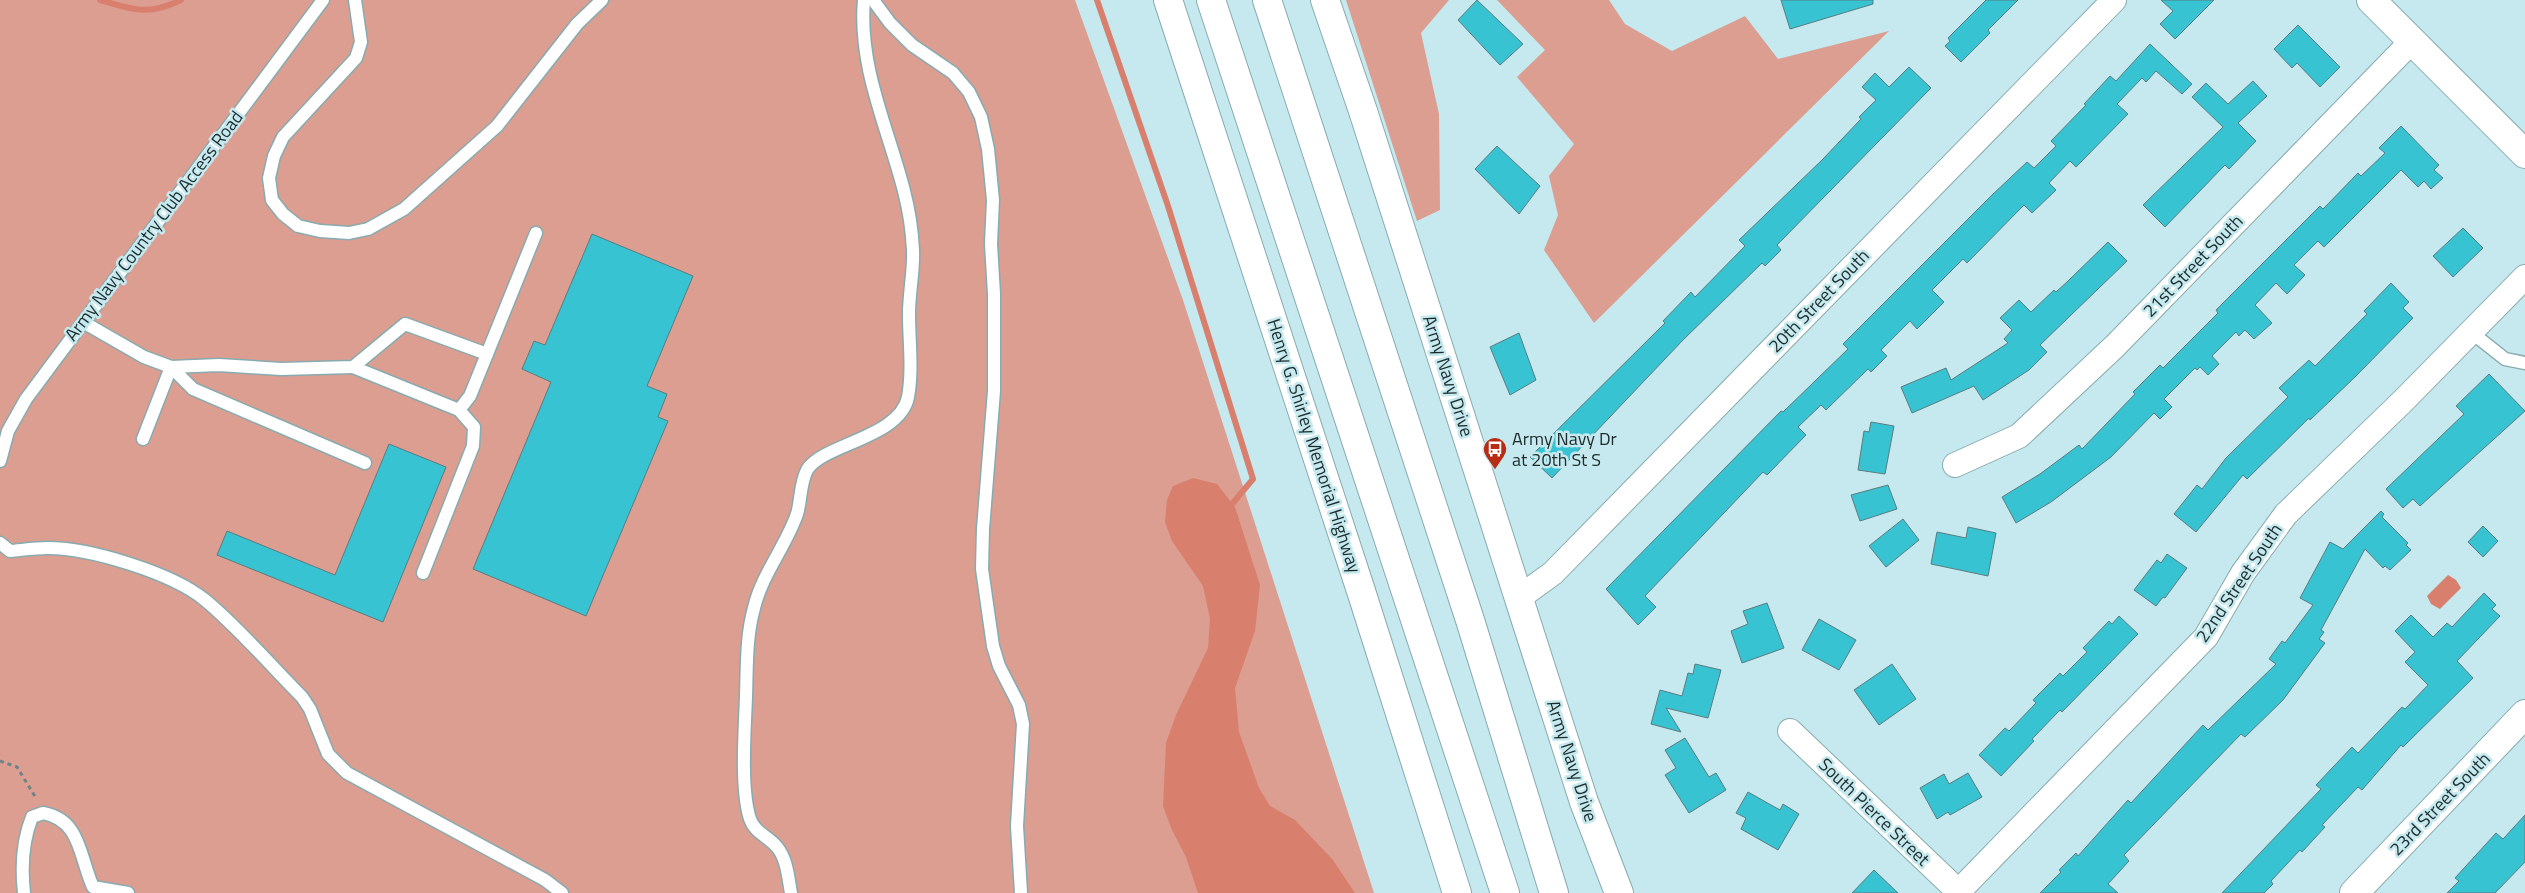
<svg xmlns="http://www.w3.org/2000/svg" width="2525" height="893" font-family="'Titillium Web',sans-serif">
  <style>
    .green { fill: #db9e91 }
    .water { fill: #d97f6d }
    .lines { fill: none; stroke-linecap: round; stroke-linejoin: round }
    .stream { stroke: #d97f6d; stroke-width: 6 }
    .building { fill: #38c3d2; stroke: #5a7c80 }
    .lane-casing { stroke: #88abaf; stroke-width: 15 }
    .street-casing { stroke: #88abaf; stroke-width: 26 }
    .secondary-casing { stroke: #88abaf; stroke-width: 30 }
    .highway-casing { stroke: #88abaf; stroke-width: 30 }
    .path { stroke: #6b8487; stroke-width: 3; stroke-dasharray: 4 4; stroke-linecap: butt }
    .lane { stroke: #fff; stroke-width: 12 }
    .street { stroke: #fff; stroke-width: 24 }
    .secondary { stroke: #fff; stroke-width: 28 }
    .highway { stroke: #fff; stroke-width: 28 }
    .labels { text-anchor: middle; stroke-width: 5; stroke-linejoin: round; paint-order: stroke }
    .street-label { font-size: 18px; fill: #1c2b2c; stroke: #c5e9ee }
    .poi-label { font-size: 18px; fill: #1c2b2c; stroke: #c5e9ee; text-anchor: start }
  </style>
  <rect width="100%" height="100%" fill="#c5e9ee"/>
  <g class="green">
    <polygon points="0,0 1075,0 1183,300 1374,893 0,893"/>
    <polygon points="1346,0 1449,0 1421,33 1439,114 1440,210 1417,221"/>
    <polygon points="1497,0 1609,0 1625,24 1672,51 1745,16 1778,59 1889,31 1594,323 1544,250 1558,215 1549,176 1574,144 1517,77 1545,50"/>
  </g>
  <g class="water">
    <polygon points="1193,478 1217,484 1235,507 1260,585 1255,631 1235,688 1239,732 1259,788 1270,806 1295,820 1333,860 1355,893 1198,893 1186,857 1172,830 1163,806 1166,743 1176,715 1208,648 1210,619 1203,586 1172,541 1165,522 1167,500 1173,486"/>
    <polygon points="2448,575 2456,580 2461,588 2440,609 2431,604 2427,596"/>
  </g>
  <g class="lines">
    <g class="stream">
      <path d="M100,0C134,10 148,16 181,0"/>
      <polyline points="1097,0 1168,206 1253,479 1227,510"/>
    </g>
  </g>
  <g class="building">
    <polygon points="1477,0 1523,44 1500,65 1458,20"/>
    <polygon points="1781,0 1873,0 1873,4 1790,29"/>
    <polygon points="1986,0 2018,0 1988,30 1990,33 1961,62 1945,46 1950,41 1948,38"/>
    <polygon points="2161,0 2214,0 2175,39 2160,24 2173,11"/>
    <polygon points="2298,25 2340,67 2320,87 2297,63 2292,68 2274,49"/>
    <polygon points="2150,44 2192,84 2182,94 2156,71 2146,82 2142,78 2117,104 2128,114 2076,167 2070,161 2049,183 2056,190 2032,213 2024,205 1967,263 1963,259 1932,290 1944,302 1917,329 1910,321 1881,350 1887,356 1871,372 1868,369 1826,410 1821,405 1798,427 1806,435 1767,475 1763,472 1645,596 1656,607 1638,625 1606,589 1781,411 1783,412 1848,349 1843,344 1991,196 2027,162 2034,168 2056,146 2051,141 2086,105 2084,104 2110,76 2116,81"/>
    <polygon points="1909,67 1931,88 1777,245 1781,250 1765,266 1762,263 1683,340 1552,478 1530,457 1665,323 1663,321 1691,292 1695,297 1745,246 1739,240 1822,160 1861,119 1859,117 1876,100 1862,87 1875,73 1889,87"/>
    <polygon points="2253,81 2267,96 2238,123 2256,141 2229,169 2225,165 2165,227 2143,205 2223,127 2192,97 2206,83 2228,104"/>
    <polygon points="2401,126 2439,165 2434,170 2443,178 2431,189 2424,181 2418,187 2401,170 2324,247 2318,241 2294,265 2305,275 2287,294 2276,283 2255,305 2272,323 2254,339 2245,330 2239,336 2236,332 2212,356 2219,364 2208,375 2200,367 2197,370 2195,368 2164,399 2172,407 2160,419 2154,413 2111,457 2051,502 2016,523 2002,497 2040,474 2079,445 2082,449 2135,394 2133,392 2160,365 2163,368 2218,313 2216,310 2320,206 2323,209 2358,173 2361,176 2385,153 2379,148"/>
    <polygon points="1497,146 1540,186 1519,214 1475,169"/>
    <polygon points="2463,228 2483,248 2453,277 2433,256"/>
    <polygon points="592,234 693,276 647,386 667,394 658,417 668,421 586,616 473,569 551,382 522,369 534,341 545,345"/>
    <polygon points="2108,242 2127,261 2040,345 2047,352 2029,370 1983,400 1974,386 1912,413 1901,387 1946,368 1951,380 2008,343 2004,339 2012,330 2000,318 2019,300 2031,312 2054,290 2056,292 2068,281"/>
    <polygon points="2391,283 2409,302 2403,308 2413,318 2355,377 2310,420 2309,418 2247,479 2243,475 2196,532 2174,514 2197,485 2202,489 2226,458 2288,397 2279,388 2309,360 2315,366 2367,314 2364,311"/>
    <polygon points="1519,333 1536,380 1510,395 1490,347"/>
    <polygon points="2489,374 2525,411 2420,506 2413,499 2403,508 2386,489 2464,414 2456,406"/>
    <polygon points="1871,422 1894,426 1885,474 1858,470 1864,431 1869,432"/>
    <polygon points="389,444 446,467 383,622 217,555 227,531 335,575"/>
    <polygon points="1888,485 1897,509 1860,521 1851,495"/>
    <polygon points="2381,511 2384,514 2382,517 2408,543 2406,545 2411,550 2390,570 2385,566 2383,568 2365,549 2321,630 2324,632 2319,639 2325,643 2283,700 2245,737 2241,734 2124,855 2129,861 2108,884 2118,893 2040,893 2061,872 2059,870 2076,853 2078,856 2128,800 2131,803 2203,725 2208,730 2276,664 2269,659 2282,641 2285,643 2313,605 2300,598 2330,542 2343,549"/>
    <polygon points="1903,519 1919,540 1886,567 1869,546"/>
    <polygon points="2483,526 2498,541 2483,557 2468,542"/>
    <polygon points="1968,527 1996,533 1988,576 1931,564 1937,532 1966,538"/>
    <polygon points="2167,554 2187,568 2165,598 2163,597 2156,606 2134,590 2157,560 2161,563"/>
    <polygon points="2484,593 2496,605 2492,609 2500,616 2457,661 2473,678 2403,747 2401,745 2362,790 2358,787 2322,825 2325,827 2302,852 2300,850 2271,881 2273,884 2264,893 2222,893 2321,789 2316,785 2352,747 2358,753 2402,707 2405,709 2428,685 2405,662 2415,652 2395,631 2411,615 2433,637 2447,623 2452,627"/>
    <polygon points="1767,603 1784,648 1742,663 1731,631 1748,624 1743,611"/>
    <polygon points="2119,616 2138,634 2062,712 2060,710 2032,739 2034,741 2001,776 1979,755 2005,728 2009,731 2036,703 2033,700 2060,673 2063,676 2087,652 2083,648 2109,621 2112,624"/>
    <polygon points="1819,619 1856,640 1839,670 1802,650"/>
    <polygon points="1695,664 1721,670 1708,718 1666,708 1681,732 1651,724 1660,690 1682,696 1688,673 1693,674"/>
    <polygon points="1892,664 1916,699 1879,725 1854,690"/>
    <polygon points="1685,738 1709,777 1716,773 1726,790 1689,813 1665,775 1676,768 1665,750"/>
    <polygon points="1968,773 1982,797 1950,815 1948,812 1937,819 1920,788 1944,774 1949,784"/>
    <polygon points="1748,792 1780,810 1783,804 1799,814 1778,850 1741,829 1746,818 1736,813"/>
    <polygon points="2525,815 2525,862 2495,893 2447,893 2459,881 2455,878 2496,833 2503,839"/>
    <polygon points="1874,870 1898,893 1852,893"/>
  </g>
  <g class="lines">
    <g class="lane-casing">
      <g id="lane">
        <polyline points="355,0 361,42 356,58 283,137 274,156 269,178 272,200 283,214 298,226 320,231 349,233 368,229 404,209 497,126 577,24 602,0"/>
        <polyline points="873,0 890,23 912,45 953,73 969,92 981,117 988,149 993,200 991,244 994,294 994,391 983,529 982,569 993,646 999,666 1019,705 1023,724 1017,826 1021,893"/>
        <polyline points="83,322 144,357 171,367 219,365 281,369 353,367 405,324 487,354"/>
        <polyline points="2471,332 2505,359 2525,363"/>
        <polyline points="353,367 459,410 474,427 473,446 423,573"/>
        <polyline points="459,410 470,396 536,233"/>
        <polyline points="143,439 171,367 193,389 365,463"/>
        <polyline points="0,461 8,431 26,399 323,0"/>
        <path d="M0,543L10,551C22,550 35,548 48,548C90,548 172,573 205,600C240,629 270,665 302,697L310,709L328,754L347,773L545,880L562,893"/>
        <path d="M24,893C21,866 22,842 32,817L43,813C81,820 79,856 93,887L128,893"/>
        <path d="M791,893C788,877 787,859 777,847C768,836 755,833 750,819C740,788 745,728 746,696C747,667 746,636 754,608C762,574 786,546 797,514C801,501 800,483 807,470C822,444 900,438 908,397C913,370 909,341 909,314C909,292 914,271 913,250C912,231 909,210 904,191C888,128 858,67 864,0"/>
      </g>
    </g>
    <g class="street-casing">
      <g id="street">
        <polyline points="1955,465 2019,436 2115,346 2412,41"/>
        <polyline points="1520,597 1553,573 2114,0"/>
        <polyline points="1790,731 1959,892"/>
        <polyline points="1957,893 2206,637 2243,573 2286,514 2403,401 2525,277"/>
      </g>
    </g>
    <g class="secondary-casing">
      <g id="secondary">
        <polyline points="1325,0 1363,111 1584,802 1619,893"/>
        <polyline points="2371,0 2525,154"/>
        <polyline points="2354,893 2525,714"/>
      </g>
    </g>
    <g class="highway-casing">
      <g id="highway">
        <polyline points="1168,0 1362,594 1457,893"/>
        <polyline points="1211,0 1505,893"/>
        <polyline points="1267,0 1470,620 1554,893"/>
      </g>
    </g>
    <polyline class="path" points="0,761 17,767 36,798"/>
    <use href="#lane" class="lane"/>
    <use href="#street" class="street"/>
    <use href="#secondary" class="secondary"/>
    <use href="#highway" class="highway"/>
  </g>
  <defs>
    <g id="bus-pin" transform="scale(1.25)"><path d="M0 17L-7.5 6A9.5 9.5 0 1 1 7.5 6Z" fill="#b82c15" stroke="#c5e9ee"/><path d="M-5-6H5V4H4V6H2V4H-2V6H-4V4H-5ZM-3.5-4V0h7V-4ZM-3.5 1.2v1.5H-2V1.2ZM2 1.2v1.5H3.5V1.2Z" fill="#fff"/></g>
  </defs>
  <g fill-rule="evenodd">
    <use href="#bus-pin" x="1495" y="449"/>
  </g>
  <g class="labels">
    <g class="street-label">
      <text transform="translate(154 226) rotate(-53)" y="6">Army Navy Country Club Access Road</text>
      <text transform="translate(2193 266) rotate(-46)" y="6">21st Street South</text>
      <text transform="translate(1819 301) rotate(-46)" y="6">20th Street South</text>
      <text transform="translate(1448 376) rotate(72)" y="6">Army Navy Drive</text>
      <text transform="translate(1314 446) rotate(72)" y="6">Henry G. Shirley Memorial Highway</text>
      <text transform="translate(2239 583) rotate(-56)" y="6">22nd Street South</text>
      <text transform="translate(1572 761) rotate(72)" y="6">Army Navy Drive</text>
      <text transform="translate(2440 804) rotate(-46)" y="6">23rd Street South</text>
      <text transform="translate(1874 812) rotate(44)" y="6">South Pierce Street</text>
    </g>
    <g class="poi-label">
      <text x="1512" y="445">Army Navy Dr<tspan x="1512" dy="21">at 20th St S</tspan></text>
    </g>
  </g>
</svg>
